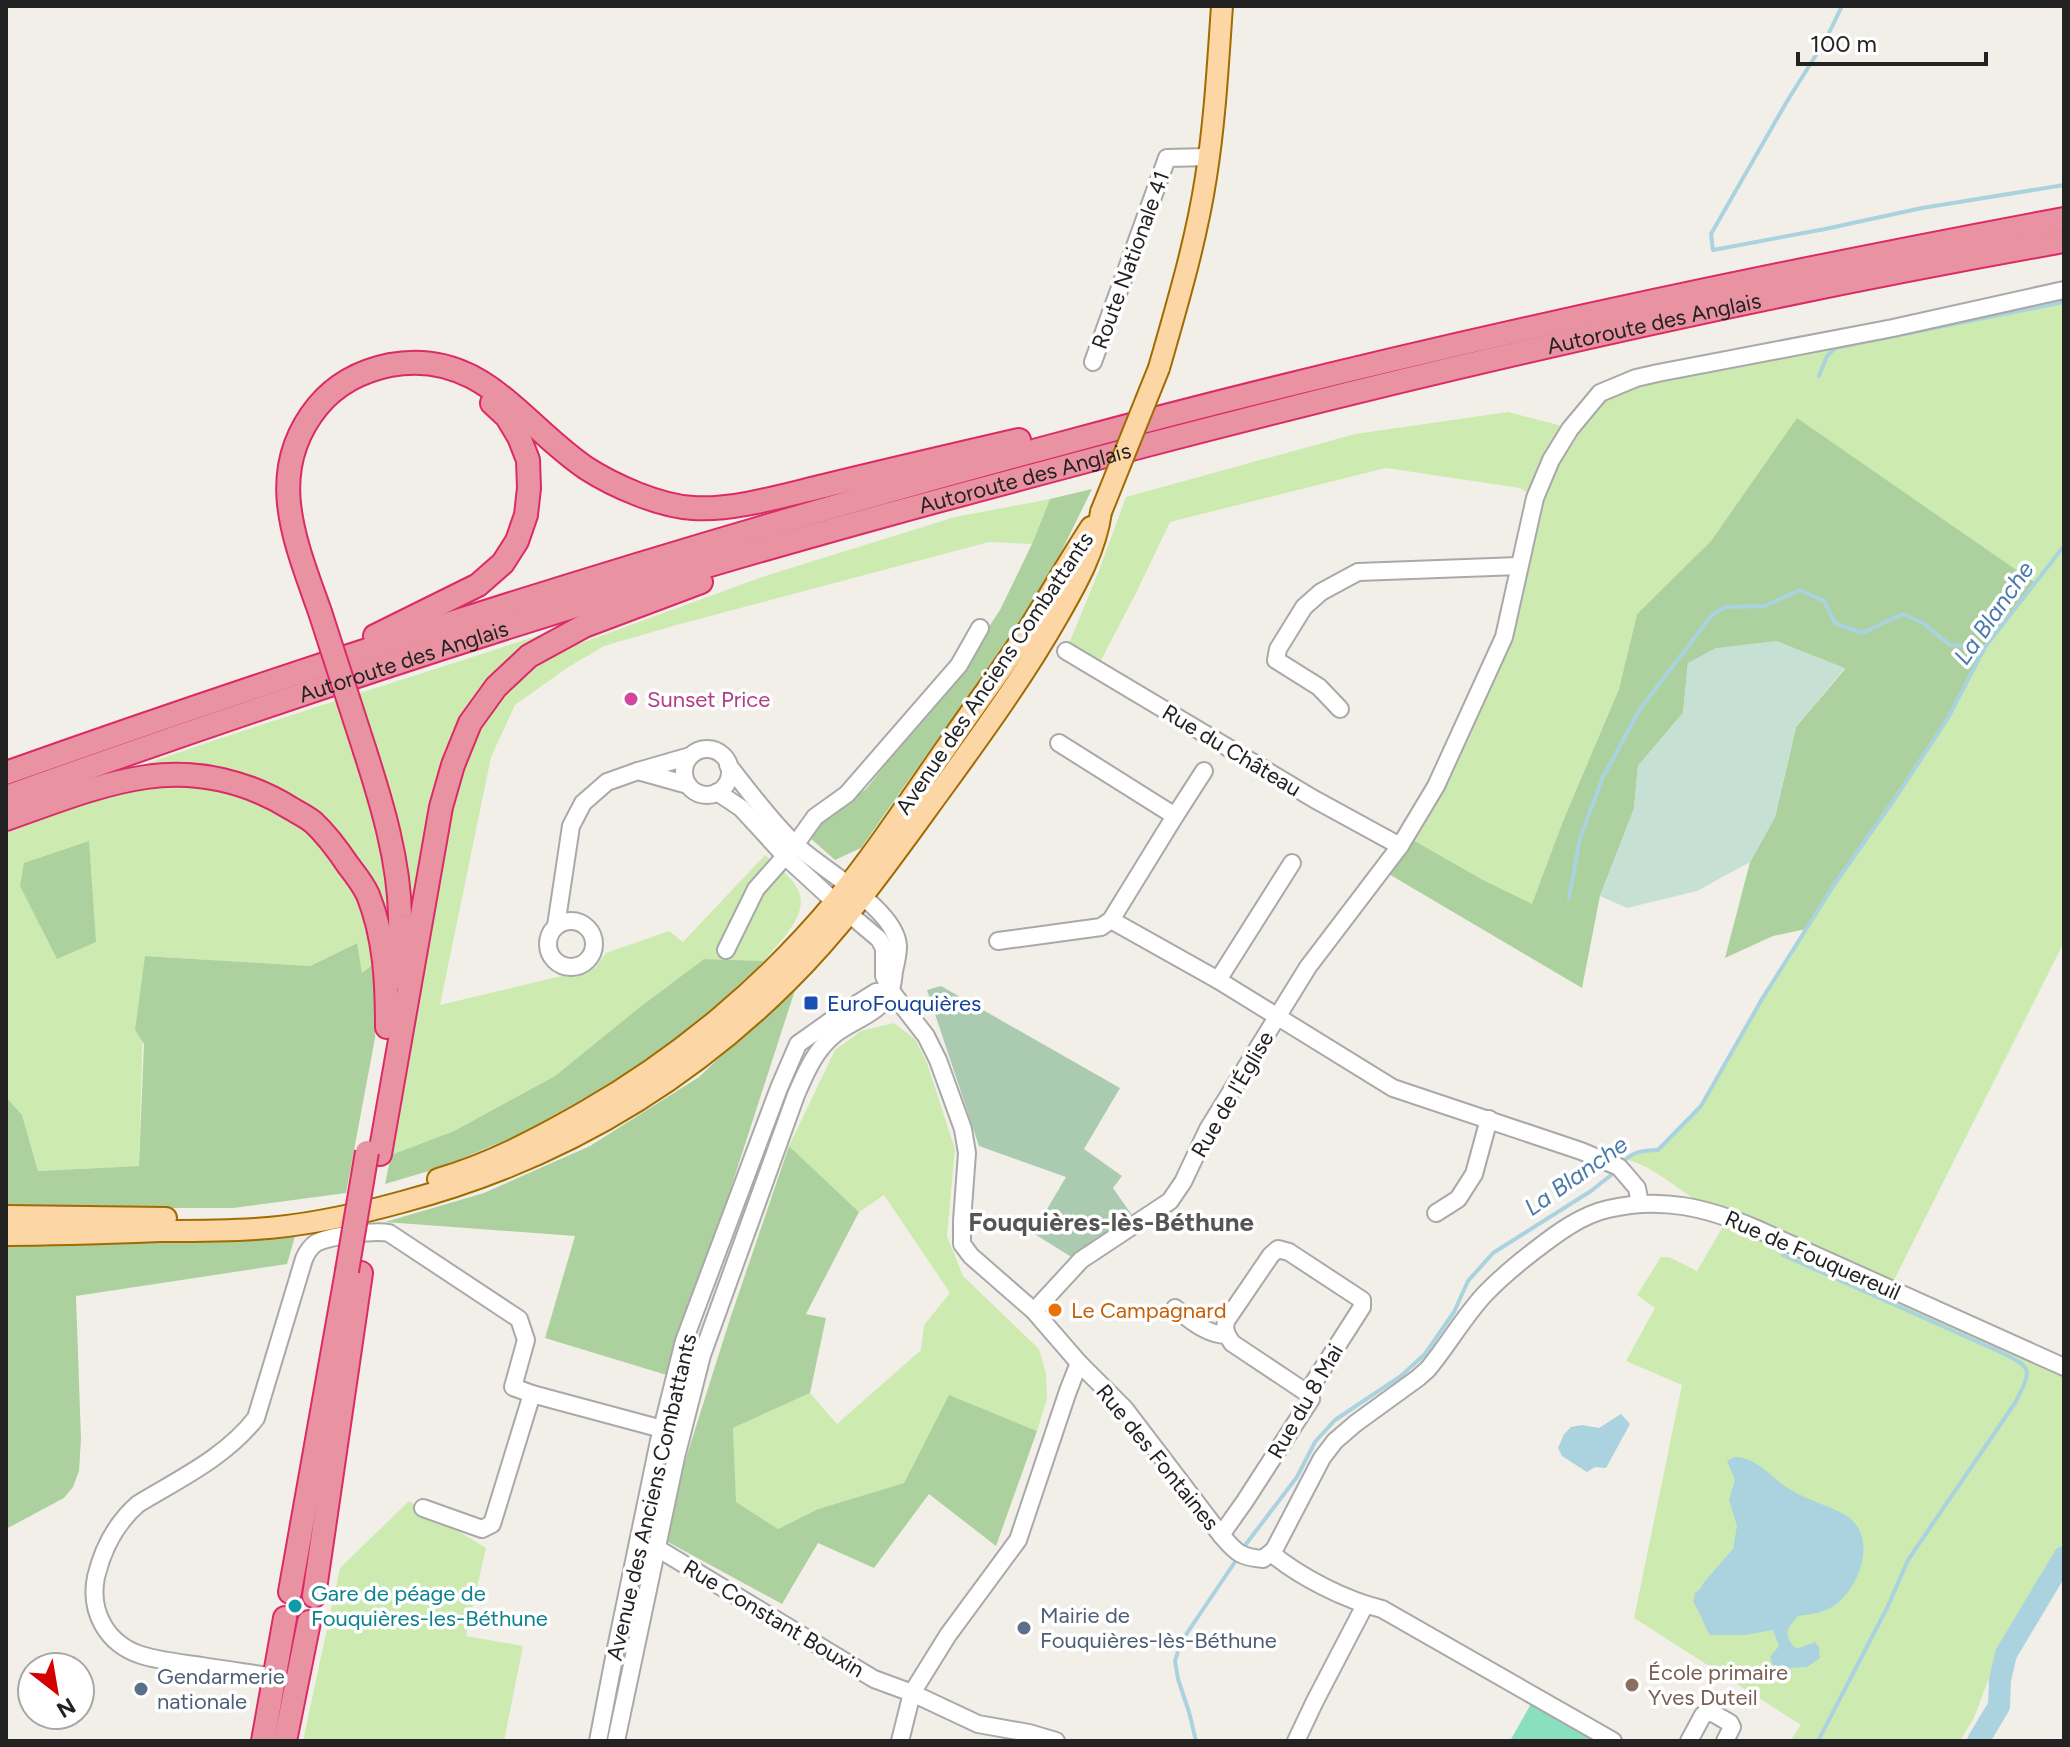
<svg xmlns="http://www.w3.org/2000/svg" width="2070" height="1747" font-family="Figtree,sans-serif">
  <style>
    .grass { fill: #cdebb0 }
    .forest { fill: #add19e }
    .wetland { fill: #c6e0d4 }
    .cemetery { fill: #aacbaf }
    .pitch { fill: #88e0be }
    .water { fill: #aad3df }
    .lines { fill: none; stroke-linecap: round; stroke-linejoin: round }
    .stream { stroke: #aad3df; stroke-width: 4 }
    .river { stroke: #aad3df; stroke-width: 22 }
    .minor-casing { stroke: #a9a9a9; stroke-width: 20 }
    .major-casing { stroke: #a06b00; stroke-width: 24 }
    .highway-casing { stroke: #dc2a67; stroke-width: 26 }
    .minor { stroke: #fff; stroke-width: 16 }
    .major { stroke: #fcd6a4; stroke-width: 20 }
    .highway { stroke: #e892a2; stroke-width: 22 }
    .major-bridge-casing { stroke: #a06b00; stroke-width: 24; stroke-linecap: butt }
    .highway-bridge-casing { stroke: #dc2a67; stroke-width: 26; stroke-linecap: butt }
    .major-bridge { stroke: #fcd6a4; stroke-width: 20 }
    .highway-bridge { stroke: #e892a2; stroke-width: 22 }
    .hotel-dot { fill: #d1479c; stroke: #fff; stroke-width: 3 }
    .transit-dot { fill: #1a4fb4; stroke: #fff; stroke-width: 3 }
    .food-dot { fill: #e8710a; stroke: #fff; stroke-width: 3 }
    .culture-dot { fill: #0f9aa8; stroke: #fff; stroke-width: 3 }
    .service-dot { fill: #5c6f8a; stroke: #fff; stroke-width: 3 }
    .education-dot { fill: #8d6e63; stroke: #fff; stroke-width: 3 }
    .labels { text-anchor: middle; stroke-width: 7; stroke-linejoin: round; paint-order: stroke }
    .street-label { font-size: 22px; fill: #222; stroke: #fff }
    .hotel-label { font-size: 22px; fill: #b23c85; stroke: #fff; text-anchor: start }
    .transit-label { font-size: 22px; fill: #164399; stroke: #fff; text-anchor: start }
    .food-label { font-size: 22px; fill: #c56008; stroke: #fff; text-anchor: start }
    .culture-label { font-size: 22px; fill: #0d838f; stroke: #fff; text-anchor: start }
    .service-label { font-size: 22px; fill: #4e5e75; stroke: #fff; text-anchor: start }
    .education-label { font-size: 22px; fill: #785e54; stroke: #fff; text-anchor: start }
    .water-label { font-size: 24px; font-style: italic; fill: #4a7aab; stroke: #fff }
    .quarter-label { font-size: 26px; font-weight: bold; fill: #555; stroke: #fff }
  </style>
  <rect width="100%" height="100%" fill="#f2efe9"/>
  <g class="grass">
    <path d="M2064,290V942L1890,1288L2064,1367V1542L2045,1567L1998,1654L1974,1718L1960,1741H1790L1801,1725L1634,1618L1682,1385L1626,1361L1655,1308L1637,1295L1661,1257H1669L1697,1271L1728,1218C1691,1203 1665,1171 1626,1159L1639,1151L1658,1150L1701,1106L1758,1004L1834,885L1896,797L1948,718L1985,647L2016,609L1797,419L1711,541L1637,614L1619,689L1563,821L1532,905L1483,880L1406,836L1504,637L1535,498L1520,488L1386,468L1170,522L1137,591L1097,668L1066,651L1098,573L1126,497L1355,434L1508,412L1570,428L1600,393Z"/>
    <path d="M1050,499L1032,544L989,542L680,624L604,646L567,668L515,705L491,757L440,1005L595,968L606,953L669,931L683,942L765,855C775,865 791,876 797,888C812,914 779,941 764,961L704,959L640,1007L555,1076L454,1131L391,1155L416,1011L391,950L362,974L356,943L310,966L145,956L139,1166L38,1171L22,1115L6,1097V827L130,789L142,765C283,716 425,673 567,626L581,643L762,577L955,517Z"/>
    <polygon points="894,1023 915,1039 927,1063 955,1149 947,1236 963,1276 1039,1349 1046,1373 1047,1399 1037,1431 949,1396 904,1483 818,1509 778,1529 735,1502 733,1428 810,1393 837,1424 921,1350 924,1325 950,1293 884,1195 859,1212 789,1146 835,1050 861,1031"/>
    <polygon points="409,1501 486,1548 466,1636 523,1646 504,1741 303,1741 340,1568"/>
  </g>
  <g class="forest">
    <polygon points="1797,418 2035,583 1985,647 1948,718 1896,797 1834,885 1806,929 1773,936 1725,958 1750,862 1775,817 1796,727 1845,669 1776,641 1688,663 1683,713 1638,766 1634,809 1600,896 1582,988 1382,870 1406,836 1483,880 1532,904 1563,821 1619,689 1637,614 1711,541"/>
    <polygon points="1092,489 1044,587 861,848 835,860 809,837 820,821 866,789 959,672 1000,610 1032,544 1050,499"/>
    <polygon points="89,841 96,942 57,959 20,886 24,863"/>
    <polygon points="357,943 362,973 375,963 378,984 375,1038 346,1193 233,1208 6,1208 6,1097 22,1115 38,1171 139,1166 144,1044 135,1030 145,956 310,966"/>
    <polygon points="704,959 764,961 709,1013 639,1065 584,1098 518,1135 439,1168 385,1184 391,1155 454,1131 555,1076 640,1007"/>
    <polygon points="797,984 670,1376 545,1338 575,1236 385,1222 484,1193 590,1146 699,1077"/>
    <polygon points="789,1146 859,1212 806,1314 826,1318 810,1393 733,1428 736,1502 778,1529 818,1509 904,1483 949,1395 1037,1431 996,1546 929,1494 874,1568 818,1543 782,1604 668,1542 680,1477 730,1319"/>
    <polygon points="296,1233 287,1264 76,1296 81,1439 79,1471 73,1487 64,1498 6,1529 6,1243 177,1242"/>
  </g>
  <polygon class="wetland" points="1776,641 1845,668 1796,727 1775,817 1750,862 1697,891 1627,908 1600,896 1634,809 1638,766 1683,713 1688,663 1716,648"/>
  <polygon class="cemetery" points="941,986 1120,1088 1084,1149 1122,1176 1113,1188 1134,1218 1073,1258 1033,1233 1066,1177 979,1146 927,990"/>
  <polygon class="pitch" points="1531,1704 1596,1741 1510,1741"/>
  <g class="water">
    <polygon points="1621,1414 1630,1424 1606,1468 1595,1467 1587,1472 1562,1456 1558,1448 1564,1434 1571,1427 1582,1425 1599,1428"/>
    <path d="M1734,1457C1758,1457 1772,1479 1791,1490C1807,1500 1833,1507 1847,1516C1877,1537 1861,1583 1838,1603C1827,1612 1812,1614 1798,1616C1787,1629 1783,1632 1794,1647L1799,1648L1815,1642L1819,1647L1820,1658L1807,1667L1791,1668L1784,1672L1774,1669L1770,1657L1779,1646L1773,1630L1746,1635H1710C1703,1624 1701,1613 1693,1602L1695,1593L1700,1589L1705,1581L1733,1549L1737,1526L1729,1500L1735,1480L1727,1461Z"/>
  </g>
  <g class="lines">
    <g class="stream">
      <polyline points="1842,6 1826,39 1786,103 1711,234 1713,250 1825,229 1922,208 2064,185"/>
      <polyline points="1819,376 1827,356 1835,348 2064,302"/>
      <polyline points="1569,898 1580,838 1603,777 1640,709 1712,615 1725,607 1765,606 1800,590 1824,601 1835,623 1862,633 1903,614 1923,623 1950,645 1985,647"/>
      <path d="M1620,1165C1632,1151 1641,1151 1658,1150L1701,1106L1762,999L1834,885L1896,797L1948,718L1985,647L2064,546"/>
      <path d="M1783,1255L1996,1350C2032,1368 2034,1366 2015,1403L1908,1560L1888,1606L1818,1741"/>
      <polyline points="1243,1548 1297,1477 1315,1442 1335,1420 1401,1376 1425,1354 1454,1312 1468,1281 1493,1253 1591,1191 1615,1172"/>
      <polyline points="1196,1741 1189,1712 1178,1679 1175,1661 1181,1642 1239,1556"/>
    </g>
    <polyline class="river" points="1978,1741 1999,1706 2000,1680 2006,1654 2064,1557"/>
    <g class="minor-casing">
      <g id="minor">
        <polyline points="1093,362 1167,158 1209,157"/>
        <polyline points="1066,651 1314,799 1400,846"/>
        <polyline points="1340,709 1319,687 1276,660 1278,649 1304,607 1321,592 1358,572 1519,566"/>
        <polyline points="1059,743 1175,816"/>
        <circle cx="707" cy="772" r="23"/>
        <polyline points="688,785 638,771 690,756"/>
        <path d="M717,792L741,808L786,857L835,902L879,939L884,948V976L891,991L926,1036L938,1060L963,1129L967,1153L962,1221V1244L971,1256L1034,1311L1079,1363L1125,1409L1221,1535C1236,1552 1239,1557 1263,1559L1274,1550L1322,1458L1335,1441L1356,1423L1418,1378L1428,1369C1448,1345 1463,1318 1484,1295C1499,1279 1516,1265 1534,1251C1556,1234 1581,1215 1608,1209C1661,1196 1708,1208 1757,1229L2064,1367"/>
        <polyline points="1111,920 1218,980 1393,1088 1581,1151 1619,1167 1637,1188 1640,1204"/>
        <circle cx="571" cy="944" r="23"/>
        <polyline points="556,926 571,826 583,803 607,782 638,771"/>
        <polyline points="998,941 1101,927 1111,920 1175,816 1204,771"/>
        <polyline points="726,950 756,889 795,845 815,817 847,794 959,665 980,628"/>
        <polyline points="1218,980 1292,863"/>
        <polyline points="1436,1213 1458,1199 1474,1174 1489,1119"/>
        <path d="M1175,1308C1190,1320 1207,1335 1227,1335L1232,1343L1307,1393"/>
        <polyline points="1034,1311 1081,1260 1170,1201 1183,1182 1208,1129 1308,967 1400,846 1436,786 1504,637 1535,498 1551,460 1570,429 1600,393 1636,378 1658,373 1893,328 2064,290"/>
        <polyline points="423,1508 482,1529 492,1524 532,1394"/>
        <polyline points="1221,1535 1245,1501 1311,1399 1307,1393 1362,1307 1362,1300 1289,1252 1278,1249 1271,1255 1226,1321 1225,1328 1227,1335"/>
        <polyline points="651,1546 657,1548 874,1679 912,1693 978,1724 1029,1733 1056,1741"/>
        <path d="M1271,1553C1300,1577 1345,1600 1382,1609L1613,1741"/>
        <path d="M275,1677C250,1673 226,1670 202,1666C182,1663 160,1661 141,1655C107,1644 89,1612 96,1577C103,1548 115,1524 138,1504C179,1479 226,1457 256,1418L304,1259C307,1252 310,1247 316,1243C329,1236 374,1230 389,1233L519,1319L526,1340L513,1387L532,1394L662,1429"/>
        <polyline points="598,1741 615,1653 659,1441 684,1341 779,1088 798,1044 836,1017 876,992 891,991"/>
        <path d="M616,1741L676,1457L702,1355L796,1095C806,1072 815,1050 835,1034C852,1021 879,1013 889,994C893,987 893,979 894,971C896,963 898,955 898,946C896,909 822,870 796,845C771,822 750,792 728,765"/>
        <polyline points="900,1741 912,1693 948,1635 1018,1540 1068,1391 1079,1363"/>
        <polyline points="1296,1741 1315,1701 1365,1605"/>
        <polyline points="1689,1741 1703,1715 1711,1712 1730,1723 1732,1727 1725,1741"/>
      </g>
    </g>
    <g class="major-casing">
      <g id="major">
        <path d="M1159,368C1177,305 1196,242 1206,177C1215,120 1218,63 1222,6"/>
        <path d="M438,1179C490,1164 539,1138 586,1111C680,1057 766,985 835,902C876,852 911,798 948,745C975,705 1005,666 1031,625C1051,593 1070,559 1091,527"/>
        <polyline points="6,1216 166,1218"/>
        <path d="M6,1235C58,1235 110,1233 163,1231C193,1231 225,1231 255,1229C305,1226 355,1215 402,1202C550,1163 678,1090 787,982C848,922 897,850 947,782C986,728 1025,674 1058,616C1077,583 1096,549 1101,512"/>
      </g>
    </g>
    <g class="highway-casing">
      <g id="highway">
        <path d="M320,612C295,541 264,472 318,406C337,383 361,371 390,365C481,348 521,424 586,468C614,486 659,506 693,508C732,511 786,495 824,486C889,470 954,455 1019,440"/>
        <polyline points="375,636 478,585 503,563 517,541 526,515 529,488 528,460 519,437 507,417 492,403"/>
        <path d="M365,751C382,804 399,860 400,916C401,936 398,957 397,978"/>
        <path d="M6,773C353,650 704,539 1060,444C1391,354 1727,282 2064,219"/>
        <path id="s1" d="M6,797C221,720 439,647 657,581C818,532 981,489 1143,446C1448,366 1754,296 2064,241"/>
        <path d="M6,819C52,803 98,784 146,777C197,769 249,782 292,809C299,813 307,817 313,822C326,834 338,850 348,865C355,874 363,884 368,895C385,938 387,982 387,1027"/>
        <polyline points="380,1154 441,807 453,765 470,723 496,687 529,656 584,626 701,582"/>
        <polyline points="290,1592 347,1271"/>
        <polyline points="314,1596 361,1273"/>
        <polyline points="263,1741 285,1618"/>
        <polyline points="285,1741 309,1622"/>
      </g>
    </g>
    <use href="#minor" class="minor"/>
    <use href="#major" class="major"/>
    <use href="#highway" class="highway"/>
    <g class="major-bridge-casing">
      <polyline id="major-bridge" points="1101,512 1159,368"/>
    </g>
    <g class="highway-bridge-casing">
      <g id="highway-bridge">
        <polyline points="320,612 365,751"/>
        <polyline points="347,1271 367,1152"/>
      </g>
    </g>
    <use href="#major-bridge" class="major-bridge"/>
    <use href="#highway-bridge" class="highway-bridge"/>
  </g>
  <circle class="hotel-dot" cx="631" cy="699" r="8"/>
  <rect class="transit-dot" x="803" y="995" width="16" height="16" rx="4"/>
  <circle class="food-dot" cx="1055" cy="1310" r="8"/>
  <circle class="culture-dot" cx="295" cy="1606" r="8"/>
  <g class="service-dot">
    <circle cx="1024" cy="1628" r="8"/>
    <circle cx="141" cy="1689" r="8"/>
  </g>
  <circle class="education-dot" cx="1632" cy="1685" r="8"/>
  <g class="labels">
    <g class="street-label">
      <text transform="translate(1130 260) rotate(-70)" y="8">Route Nationale 41</text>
      <text dy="8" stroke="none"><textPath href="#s1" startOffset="1716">Autoroute des Anglais</textPath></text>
      <text dy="8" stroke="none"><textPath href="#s1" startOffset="1068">Autoroute des Anglais</textPath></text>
      <text dy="8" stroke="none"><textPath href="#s1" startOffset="420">Autoroute des Anglais</textPath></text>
      <text transform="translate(994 673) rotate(-56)" y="8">Avenue des Anciens Combattants</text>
      <text transform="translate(1232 750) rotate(31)" y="8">Rue du Château</text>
      <text transform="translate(1232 1094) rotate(-60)" y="8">Rue de l'Église</text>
      <text transform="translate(1813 1255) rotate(24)" y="8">Rue de Fouquereuil</text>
      <text transform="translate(1305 1401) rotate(-60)" y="8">Rue du 8 Mai</text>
      <text transform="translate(1158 1457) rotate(51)" y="8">Rue des Fontaines</text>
      <text transform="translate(651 1497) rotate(-77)" y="8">Avenue des Anciens Combattants</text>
      <text transform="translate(774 1618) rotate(31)" y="8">Rue Constant Bouxin</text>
    </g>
    <g class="hotel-label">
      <text x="647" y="707">Sunset Price</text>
    </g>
    <g class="transit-label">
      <text x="827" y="1011">EuroFouquières</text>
    </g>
    <g class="food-label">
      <text x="1071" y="1318">Le Campagnard</text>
    </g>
    <g class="culture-label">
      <text x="311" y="1601">Gare de péage de<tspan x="311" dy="25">Fouquières-les-Béthune</tspan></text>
    </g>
    <g class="service-label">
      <text x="1040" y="1623">Mairie de<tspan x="1040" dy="25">Fouquières-lès-Béthune</tspan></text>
      <text x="157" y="1684">Gendarmerie<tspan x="157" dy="25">nationale</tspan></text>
    </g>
    <g class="education-label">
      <text x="1648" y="1680">École primaire<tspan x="1648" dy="25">Yves Duteil</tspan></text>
    </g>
    <g class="water-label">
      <text transform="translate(1994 613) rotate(-55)" y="8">La Blanche</text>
      <text transform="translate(1576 1176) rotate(-35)" y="8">La Blanche</text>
    </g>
    <g class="quarter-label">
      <text x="1111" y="1231">Fouquières-lès-Béthune</text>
    </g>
  </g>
  <rect width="2070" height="1747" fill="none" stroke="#222222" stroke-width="16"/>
  <g transform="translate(56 1691) rotate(149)"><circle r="38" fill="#ffffff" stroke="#a7a7a7" stroke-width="2"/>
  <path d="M0-6L14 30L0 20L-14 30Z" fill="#d40000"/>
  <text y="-12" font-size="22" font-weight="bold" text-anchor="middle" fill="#222222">N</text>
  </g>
  <path d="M1798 52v12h188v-12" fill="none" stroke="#222222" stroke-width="4"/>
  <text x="1810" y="52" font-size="24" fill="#222222" stroke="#ffffff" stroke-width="6" paint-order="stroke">100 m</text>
</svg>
